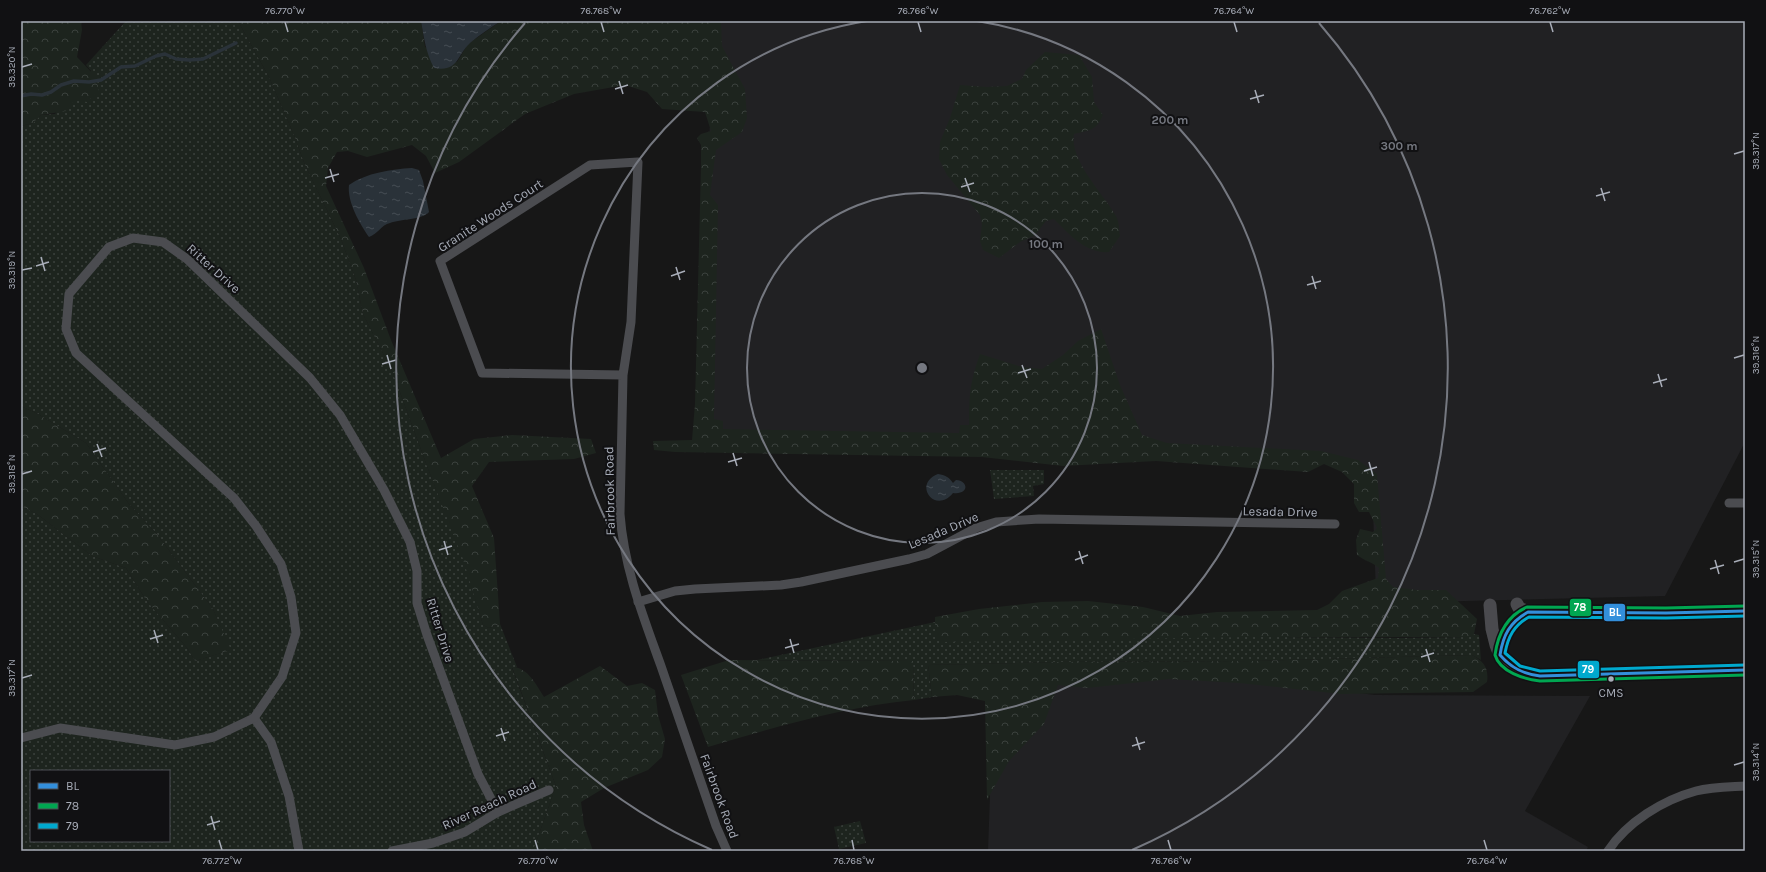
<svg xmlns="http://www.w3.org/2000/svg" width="1766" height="872" font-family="Karla,sans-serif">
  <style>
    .built { fill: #212123 }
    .green { fill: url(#green-dots); fill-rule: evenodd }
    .forest { fill: url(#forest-crowns) }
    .water { fill: url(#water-ripples) }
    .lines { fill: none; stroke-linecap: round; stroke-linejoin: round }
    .stream { stroke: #2a3239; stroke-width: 3.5 }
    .street { stroke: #4b4c50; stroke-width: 9 }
    .secondary { stroke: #4a4a4e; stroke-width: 13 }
    .bus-1-casing { stroke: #111113; stroke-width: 6 }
    .bus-2-casing { stroke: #111113; stroke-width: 6 }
    .bus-3-casing { stroke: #111113; stroke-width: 6 }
    .bus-1 { stroke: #338fdb; stroke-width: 3 }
    .bus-2 { stroke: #00a651; stroke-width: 3 }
    .bus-3 { stroke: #00a9ce; stroke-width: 3 }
    .ticks { fill: none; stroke: #a8adb8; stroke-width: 1.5 }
    .ring { fill: none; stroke: #757880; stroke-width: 2 }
    .bus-dot { fill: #a8adb8; stroke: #111113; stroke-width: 1.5 }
    .labels { text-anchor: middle; stroke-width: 4; stroke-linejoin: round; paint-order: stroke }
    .bus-label { font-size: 12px; fill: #a8adb8; stroke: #111113 }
    .street-label { font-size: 13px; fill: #a8adb8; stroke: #111113 }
    .centre { fill: #757880; stroke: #111113; stroke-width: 2 }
    .ring-label { font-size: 12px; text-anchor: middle; font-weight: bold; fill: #757880; stroke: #111113; stroke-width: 4; stroke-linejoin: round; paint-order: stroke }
    .line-badge { stroke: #111113; stroke-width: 1.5 }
    .badge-label { font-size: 11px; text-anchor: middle; font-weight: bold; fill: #fff }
    .neatline { fill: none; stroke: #a8adb8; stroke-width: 1.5 }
    .ticks-label { font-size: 10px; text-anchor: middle; fill: #a8adb8 }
  </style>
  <defs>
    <pattern id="green-dots" width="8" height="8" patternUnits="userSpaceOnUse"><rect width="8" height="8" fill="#1d241e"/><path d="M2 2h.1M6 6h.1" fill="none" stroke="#3b413d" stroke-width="1.8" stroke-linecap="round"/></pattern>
    <pattern id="forest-crowns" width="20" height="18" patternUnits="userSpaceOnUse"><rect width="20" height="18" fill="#1d241e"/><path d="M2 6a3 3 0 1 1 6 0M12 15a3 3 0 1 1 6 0" fill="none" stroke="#3b413d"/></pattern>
    <pattern id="water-ripples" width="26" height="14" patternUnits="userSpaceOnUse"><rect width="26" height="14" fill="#2a3239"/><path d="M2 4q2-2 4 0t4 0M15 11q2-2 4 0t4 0" fill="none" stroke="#464d54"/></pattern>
  </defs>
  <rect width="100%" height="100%" fill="#171717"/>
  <g class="built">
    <polygon points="714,21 1745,21 1745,442 1665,596 1385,603 1376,595 1372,481 1334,459 697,446"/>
    <polygon points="1193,673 1375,695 1590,696 1525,811 1588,847 1586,851 988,851 994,683"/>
  </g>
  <g class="green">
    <path d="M126,21H238L269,77L294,135L305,165L341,239L356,280L363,314L393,373L427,466L464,559L483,625L489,628L500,624L517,667L512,668L556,786L533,851H21V506L37,514L92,556L126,568L146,600L188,649L195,661L230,650L213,609L156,533L129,504L86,443L38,414L21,406V126L33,123L41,115L55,114L91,71L86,65ZM31,771H169V841H31Z"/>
    <polygon points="990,470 1044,470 1044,484 1033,486 1034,496 994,499"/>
    <polygon points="935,622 935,634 1401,638 1470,637 1474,634 1479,635 1481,660 1472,655 1254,661 1056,662 928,665 932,697 914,700 913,661 757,660"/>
    <polygon points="860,821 866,843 839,849 834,827"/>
  </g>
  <g class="forest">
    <polygon points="21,21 81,21 82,30 77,57 96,77 99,91 87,102 74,100 66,111 41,115 33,123 21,126"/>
    <path d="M238,21H421L425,47L457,62L468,44L501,21H721L722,46L745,89L747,118L742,132L716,150L710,195L718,205L714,419L723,421V429L959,433L960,425H969C969,395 970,382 980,354L1022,367L1042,369L1063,355L1078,341L1101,329L1120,385L1142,435L1167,443L1321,451L1358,460L1377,474L1386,579L1393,587L1417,590H1446L1477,619L1474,634L1471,637H1250L942,642L935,634V617L979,609L1042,602L1088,601L1143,607L1180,616L1217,612L1317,610L1329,604L1342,591L1378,578L1379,568C1372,562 1365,561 1357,555L1356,540L1360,529L1373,532L1377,528L1369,512H1359L1354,503V484L1342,472L1324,464L1308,472L1156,461L1063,466L982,457L675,452L654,450L653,441L692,440L695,404L701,166V145L697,138L701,134L711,131L705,112L662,109L647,92L625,85L574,94L525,114L459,162L435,173L426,156L412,145L367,157L348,151L337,152L328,168L326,186L364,268L391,340L441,458L474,439L512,435L591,439L596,453L574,459L489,462L472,486L494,538L500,624L489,628L483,625L463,559L427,466L393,373L363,314L356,280L341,239L305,165L294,135L269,77Z"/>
    <path d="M1045,52L1079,55L1092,77L1094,102L1103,115C1096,131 1090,130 1074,134C1069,161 1105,195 1117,218C1119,223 1119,231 1120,236L1109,252C1086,254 1069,234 1054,219L1046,221L1035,235L1020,242L999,258L983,250L980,241L982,224L980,215L947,175L939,159L940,142L950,118L960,85L987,87L1007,86L1022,79L1026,70Z"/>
    <polygon points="21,406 38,414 86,443 129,504 156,533 213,609 231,650 195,661 188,649 146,600 126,568 92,556 37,514 21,506"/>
    <path d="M1472,655C1484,661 1489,669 1487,682L1473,692L1341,694L1239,683L1169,679L1087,688L1058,685L1044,724L1009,761L987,800L985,701L957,695L932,697L928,665L1056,662L1254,661Z"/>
    <path d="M729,660L913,661L914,700C844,707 775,727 708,747L681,675Z"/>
    <path d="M600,666L627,686L642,683L655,690L658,715L665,739L662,757L648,770L604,788L581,802L584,825L593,851H533L556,786L512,667C528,667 537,686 544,697Z"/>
  </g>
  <g class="water">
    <path d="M421,21H501C490,28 479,35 470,43C456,56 459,72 434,68C426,53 424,38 421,21Z"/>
    <path d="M412,168L419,170L423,181L429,212C422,220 400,219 390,223C381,225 378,234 369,237C360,224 347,202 349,185C366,173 392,169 412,168Z"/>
    <path d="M938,474C945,475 949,477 953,483L956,480C969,481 969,495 953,493C935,515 912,484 938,474Z"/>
  </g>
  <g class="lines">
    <polyline class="stream" points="21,96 31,94 42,95 51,92 61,85 74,81 89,82 101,80 121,67 135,66 156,56 165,54 176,59 189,60 203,59 236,43"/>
    <g class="street">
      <path d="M623,375L482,373L440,261L590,165L638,162L631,322L623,375L620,514C624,568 643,616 661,666C679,719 698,773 716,826L727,851"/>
      <polyline points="1729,503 1745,503"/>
      <polyline points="638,602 675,591 695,589 781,585 801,582 909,559 927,554 976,528 996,522 1039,519 1335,524"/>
      <polyline points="254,718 271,742 289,796 299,851"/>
      <polyline points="21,738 60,728 175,745 214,737 254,718 282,677 296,633 291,597 281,564 256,526 234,498 76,353 66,329 69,294 109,247 133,238 163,242 187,259 310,378 340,415 384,490 410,542 417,571 417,603 427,635 478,774 498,812"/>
      <polyline points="392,851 433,843 465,832 498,812 549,790"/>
      <path d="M1608,851C1627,822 1663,800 1696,791C1712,787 1729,787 1745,786"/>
    </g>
    <g class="secondary">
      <polyline points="1517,604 1519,608 1528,612 1666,613 1745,611"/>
      <polyline points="1490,605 1492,629 1496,645 1500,655 1507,664 1526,674 1562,676 1745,670"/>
      <path d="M1500,654C1502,634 1510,621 1528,612"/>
    </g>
    <g class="bus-1-casing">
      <path id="bus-1" d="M1745,611L1666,613L1528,612C1510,622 1503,635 1500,655C1511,668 1523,674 1540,676L1745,670"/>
    </g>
    <g class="bus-2-casing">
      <path id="bus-2" d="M1745,606L1666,608L1527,607C1507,616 1498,633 1495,655C1500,672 1524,679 1540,681L1745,675"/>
    </g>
    <g class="bus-3-casing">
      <path id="bus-3" d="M1745,665L1540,671L1520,666L1505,653C1508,637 1514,625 1529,617L1666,618L1745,616"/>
    </g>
    <use href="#bus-1" class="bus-1"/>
    <use href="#bus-2" class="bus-2"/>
    <use href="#bus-3" class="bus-3"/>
  </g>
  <path class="ticks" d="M285,22L288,32M601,22L604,32M918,22L921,32M1234,22L1237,32M1550,22L1553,32M22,67L32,64M619,81L623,94M615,89L628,85M1255,90L1259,103M1250,99L1264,95M1734,154L1744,151M330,169L334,182M325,178L339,174M965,178L970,192M961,187L974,183M1601,188L1605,201M1596,196L1610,192M41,257L45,271M36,266L49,262M676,267L680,280M22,270L32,268M671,276L685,271M1312,276L1316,289M1307,285L1321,281M387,355L391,369M1734,358L1744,355M382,364L396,360M1022,365L1027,378M1018,373L1031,369M1658,374L1662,387M1653,383L1667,379M97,444L102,457M93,452L106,448M733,453L737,466M728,462L742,458M1369,462L1373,476M1364,471L1377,467M22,474L32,471M444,541L448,555M439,550L452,546M1079,551L1083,564M1075,560L1088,555M1715,560L1719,574M1734,562L1744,559M1710,569L1724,565M154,630L158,643M150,639L163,635M790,639L794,653M785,648L799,644M1426,649L1430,662M1421,657L1434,653M22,678L32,675M501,728L505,741M496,736L509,732M1136,737L1140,750M1132,746L1145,742M1734,765L1744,762M211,816L215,830M207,825L220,821M219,840L222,850M535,840L538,850M852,840L854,850M1168,840L1171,850M1484,840L1487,850"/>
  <g class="ring">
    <circle cx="922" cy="368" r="175"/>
    <path d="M977 21A351 351 0 1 1 867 21"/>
    <path d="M712 850A526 526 0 0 1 525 23M1319 23A526 526 0 0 1 1132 850"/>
  </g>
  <circle class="bus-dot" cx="1611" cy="679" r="3.5"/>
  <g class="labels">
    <g class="bus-label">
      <text x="1611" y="697">CMS</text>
    </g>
    <g class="street-label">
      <text transform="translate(490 215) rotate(-33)" y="5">Granite Woods Court</text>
      <text transform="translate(214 268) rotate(42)" y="5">Ritter Drive</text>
      <text transform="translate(609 491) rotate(-91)" y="5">Fairbrook Road</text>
      <text transform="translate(1280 511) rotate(1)" y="5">Lesada Drive</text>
      <text transform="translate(943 530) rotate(-23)" y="5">Lesada Drive</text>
      <text transform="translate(441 630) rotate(73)" y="5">Ritter Drive</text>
      <text transform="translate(720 796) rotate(70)" y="5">Fairbrook Road</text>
      <text transform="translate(489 804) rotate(-25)" y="5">River Reach Road</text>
    </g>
  </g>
  <circle cx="922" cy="368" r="6" class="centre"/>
  <g class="ring-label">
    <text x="1170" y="124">200 m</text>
    <text x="1399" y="150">300 m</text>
    <text x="1046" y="248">100 m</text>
  </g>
  <g class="line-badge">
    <rect x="1569" y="598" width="23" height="19" rx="4" fill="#00a651"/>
    <rect x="1603" y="603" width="23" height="19" rx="4" fill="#338fdb"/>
    <rect x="1577" y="660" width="23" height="19" rx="4" fill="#00a9ce"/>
  </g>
  <g class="badge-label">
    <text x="1580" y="611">78</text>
    <text x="1615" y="616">BL</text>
    <text x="1588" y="673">79</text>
  </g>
  <rect width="1766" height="872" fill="none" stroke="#111113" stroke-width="44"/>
  <rect x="30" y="770" width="140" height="72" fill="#111113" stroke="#4d4f55"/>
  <rect x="38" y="783" width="20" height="6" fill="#338fdb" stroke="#4d4f55"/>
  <text x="66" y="790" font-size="12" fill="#a8adb8">BL</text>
  <rect x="38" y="803" width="20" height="6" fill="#00a651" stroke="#4d4f55"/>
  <text x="66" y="810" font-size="12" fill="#a8adb8">78</text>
  <rect x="38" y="823" width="20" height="6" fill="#00a9ce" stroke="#4d4f55"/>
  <text x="66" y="830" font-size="12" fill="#a8adb8">79</text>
  <rect x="22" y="22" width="1722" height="828" class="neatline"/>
  <g class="ticks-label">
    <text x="285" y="14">76.770°W</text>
    <text x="601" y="14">76.768°W</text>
    <text x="918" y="14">76.766°W</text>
    <text x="1234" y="14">76.764°W</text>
    <text x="1550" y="14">76.762°W</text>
    <text transform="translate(11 67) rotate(-90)" y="4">39.320°N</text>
    <text transform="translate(1755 151) rotate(-90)" y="4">39.317°N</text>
    <text transform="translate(11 270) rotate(-90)" y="4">39.319°N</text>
    <text transform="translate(1755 355) rotate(-90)" y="4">39.316°N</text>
    <text transform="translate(11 474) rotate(-90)" y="4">39.318°N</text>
    <text transform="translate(1755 559) rotate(-90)" y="4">39.315°N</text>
    <text transform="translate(11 678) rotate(-90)" y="4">39.317°N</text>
    <text transform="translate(1755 762) rotate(-90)" y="4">39.314°N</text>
    <text x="222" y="864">76.772°W</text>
    <text x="538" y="864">76.770°W</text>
    <text x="854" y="864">76.768°W</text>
    <text x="1171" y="864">76.766°W</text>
    <text x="1487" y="864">76.764°W</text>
  </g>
</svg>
